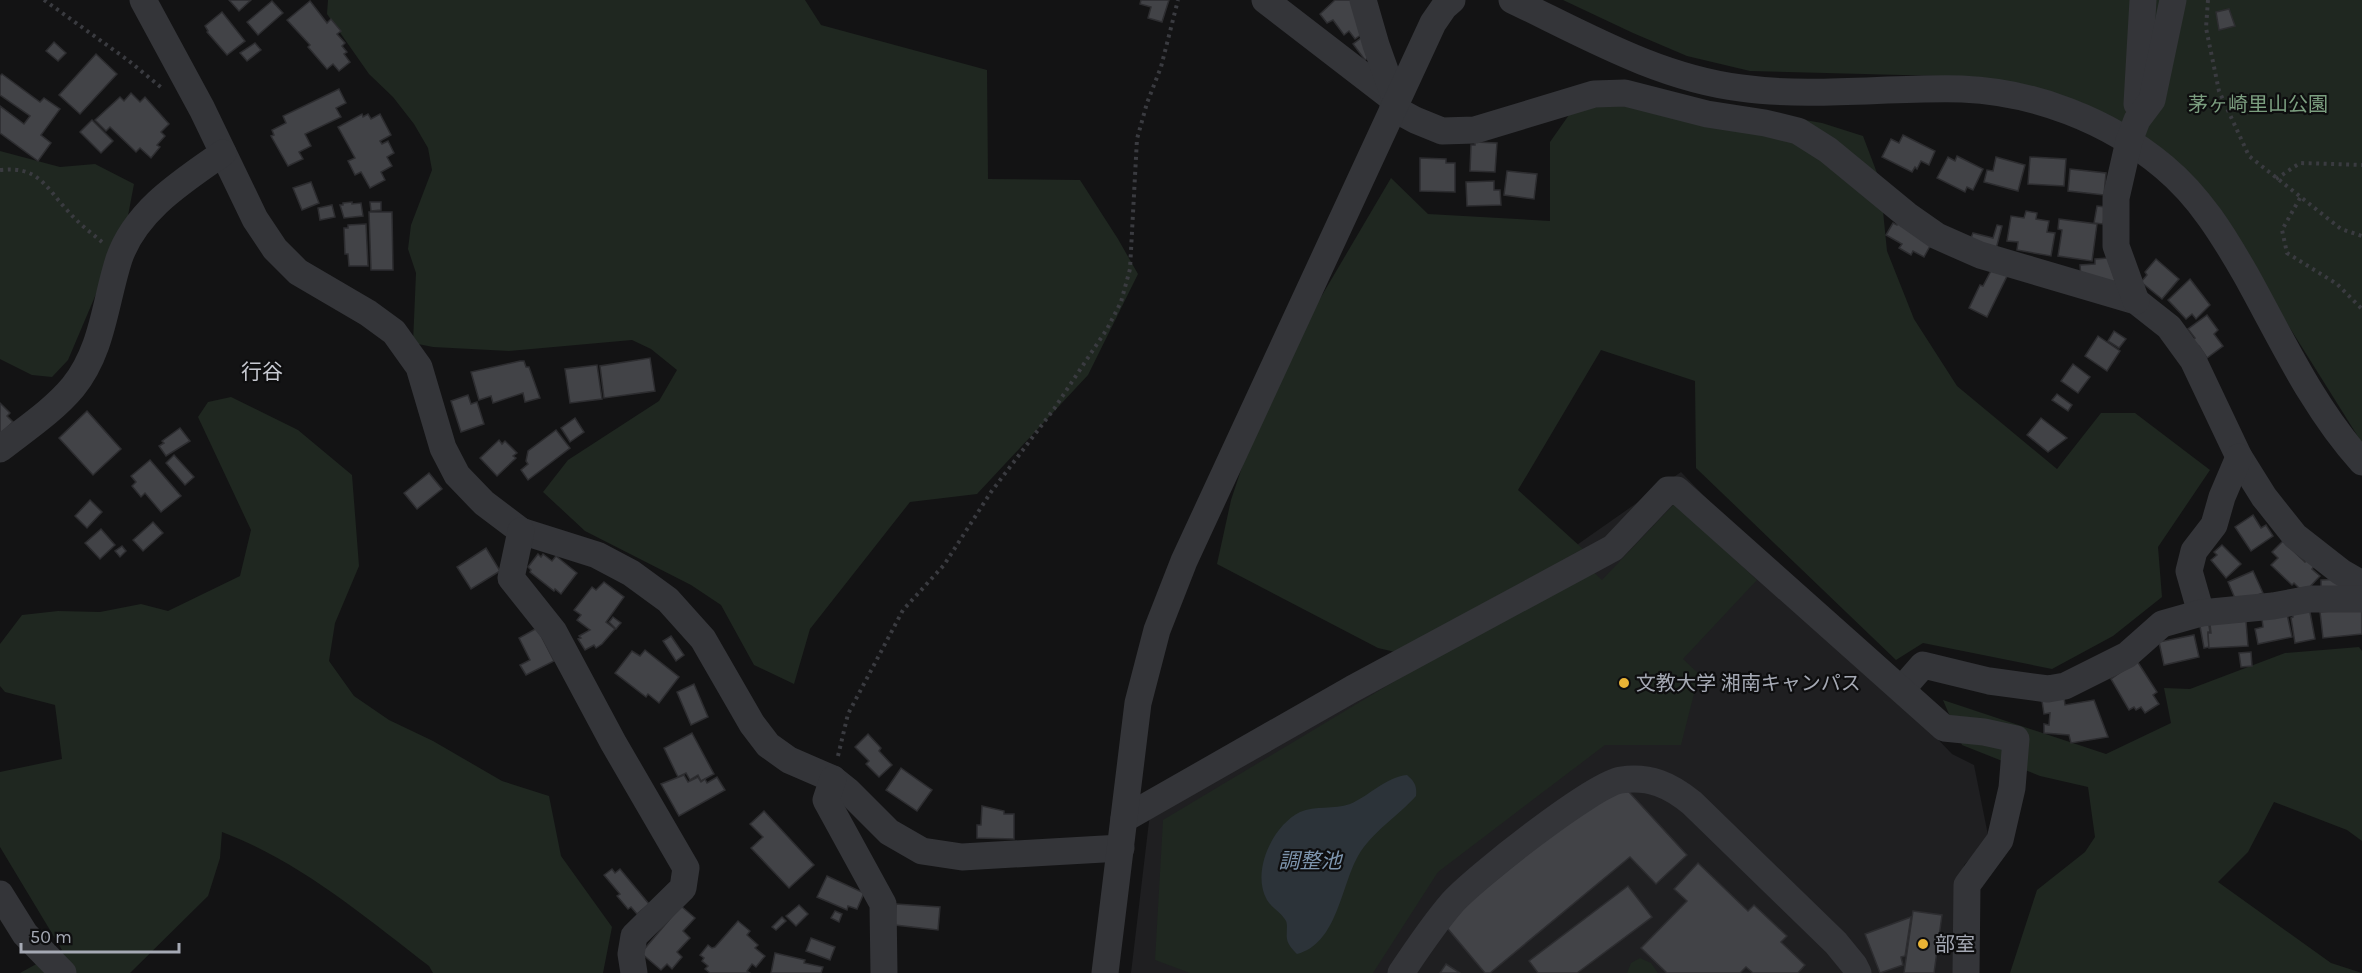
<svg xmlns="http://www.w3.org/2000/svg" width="2362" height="973" font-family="Karla,'Noto Sans JP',sans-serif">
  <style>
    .built { fill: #1f1f21 }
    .green { fill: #1f2720 }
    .water { fill: #2c3339 }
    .building { fill: #424347; stroke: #2d2d30; stroke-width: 1.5 }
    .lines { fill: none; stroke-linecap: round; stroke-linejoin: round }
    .path { stroke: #3a3b40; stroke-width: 4; stroke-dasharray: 3 4.5; stroke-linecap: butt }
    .minor { stroke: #343539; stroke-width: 27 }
    .poi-dot { fill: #eab435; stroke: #0e0e0f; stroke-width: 2 }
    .labels { text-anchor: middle; stroke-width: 4.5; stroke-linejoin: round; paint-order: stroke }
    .park-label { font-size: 20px; fill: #7c9f80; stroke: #0e0e0f }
    .poi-label { font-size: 20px; fill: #a5a9b4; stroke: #0e0e0f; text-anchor: start }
    .neighbourhood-label { font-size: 21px; fill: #c6c8d0; stroke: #0e0e0f }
    .water-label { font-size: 21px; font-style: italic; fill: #7d95ae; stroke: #0e0e0f }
  </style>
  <rect width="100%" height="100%" fill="#131314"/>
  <polygon class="built" points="1681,472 1952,754 1974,765 1989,840 1964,865 1960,903 1962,973 1131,973 1150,813 1481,612"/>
  <g class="green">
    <polygon points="328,0 805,0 821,25 987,70 988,179 1080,180 1118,239 1138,274 1088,375 977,494 910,502 810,629 794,684 754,665 721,605 691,585 585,531 543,492 568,460 659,401 677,370 651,349 632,340 509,351 433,347 413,343 416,273 408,249 411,225 432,170 428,148 414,124 393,97 369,74 327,14"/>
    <polygon points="1563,0 2362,0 2362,443 2216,210 2139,137 2083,103 2018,83 1978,77 1750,71 1687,56 1633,33"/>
    <polygon points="1592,82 1822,123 1863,136 1880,181 1887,251 1914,319 1957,386 2057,469 2101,413 2135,413 2210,470 2158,547 2162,597 2113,636 2052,669 1923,643 1896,660 1696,468 1695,381 1601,350 1518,490 1583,549 1395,652 1378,648 1217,564 1231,500 1249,446 1301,331 1391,178 1428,214 1550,221 1550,142"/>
    <polygon points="0,151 60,167 95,164 134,184 127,221 68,360 52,377 32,375 0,359"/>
    <path d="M231,397L298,430L352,475L359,566L335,623L329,661L354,696L389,720L433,741L502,781L549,796L561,856L612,927L603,973H433L429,966C364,916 299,861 222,832L220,858L208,896L130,973H20L62,950L0,847V772L62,759L55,705L5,692L0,686V644L22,615L58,611L100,612L141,604L168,611L240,576L251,530L198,417L208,402Z"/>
    <polygon points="1675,503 1757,580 1683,659 1699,674 1681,745 1605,745 1438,872 1373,973 1190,973 1155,960 1163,820 1587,566 1602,580"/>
    <polygon points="2359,647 2362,651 2362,841 2347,830 2274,802 2248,852 2218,882 2331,963 2362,973 2010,973 2037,890 2085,852 2095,837 2088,787 2040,776 1962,745 1943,700 2106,754 2171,723 2164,688 2190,689 2285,653"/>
    <polygon points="1640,958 1651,963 1658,973 1627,973 1631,963"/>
  </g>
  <path class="water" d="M1407,775C1415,782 1417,786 1416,796C1398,816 1372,832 1358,856C1341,886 1337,944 1297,954C1293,950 1288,945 1287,939C1286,934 1288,925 1286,921C1282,913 1272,908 1267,900C1251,872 1272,826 1300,812C1315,805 1334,810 1350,804C1369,796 1386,777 1407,775Z"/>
  <g class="building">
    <polygon points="229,0 251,0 239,11"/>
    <polygon points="1141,0 1169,0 1162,22 1148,18 1151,7 1140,4"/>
    <polygon points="1335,0 1356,0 1365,32 1355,39 1349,31 1344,35 1333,20 1327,23 1320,14"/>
    <polygon points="272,1 283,13 258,35 247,22"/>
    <polygon points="310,1 327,23 331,19 341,31 337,34 345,43 342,46 347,52 344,54 350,62 339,71 333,64 327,69 308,47 310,45 287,20"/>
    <polygon points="2229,9 2235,26 2219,30 2216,12"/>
    <polygon points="222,12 245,41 227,55 207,32 208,31 205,26"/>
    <polygon points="1365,35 1375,53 1365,60 1353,44"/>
    <polygon points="54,42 66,53 58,61 46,51"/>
    <polygon points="255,43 261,50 247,61 240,53"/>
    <polygon points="96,54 117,74 80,114 59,95"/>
    <polygon points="2,74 40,102 44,98 60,109 41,135 51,143 38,161 0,133 0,106 24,124 30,116 0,95 0,76"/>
    <polygon points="339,89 346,103 336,108 341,117 305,134 311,146 299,152 303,159 288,166 271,136 274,135 272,130 286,123 283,116"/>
    <polygon points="131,93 140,102 145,97 169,124 161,132 165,136 157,145 160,147 151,158 140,148 136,152 110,127 106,131 95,120 120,97 124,101"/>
    <polygon points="362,114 363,117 368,114 371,119 380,114 391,135 380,141 382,144 388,141 394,153 387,157 392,166 381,172 385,180 370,188 361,172 355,175 348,161 355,158 338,127"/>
    <polygon points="92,120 113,141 101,153 80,132"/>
    <polygon points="1903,135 1935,151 1929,165 1921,161 1917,169 1915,167 1912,172 1882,157 1891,139 1899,143"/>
    <polygon points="1475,142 1497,143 1495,172 1470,171 1471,145 1475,145"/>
    <polygon points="1957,156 1983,169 1973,190 1967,187 1965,192 1937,178 1948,157 1955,161"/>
    <polygon points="1996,157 2025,165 2018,191 1984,182 1987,170 1993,171"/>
    <polygon points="2030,157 2066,159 2064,186 2028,184"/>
    <polygon points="1420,158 1446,159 1446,163 1455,163 1455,192 1420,191"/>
    <polygon points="2070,169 2106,173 2104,195 2068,191"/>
    <polygon points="1507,171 1537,174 1534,199 1504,195"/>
    <polygon points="1494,181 1494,190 1500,190 1501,205 1467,206 1466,182"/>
    <polygon points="311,182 319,203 302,210 293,188"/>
    <polygon points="352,202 352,204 361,203 363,216 344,218 340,205 343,205 343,203"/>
    <polygon points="370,202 381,202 381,210 371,211"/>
    <polygon points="332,205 335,217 320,220 318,208"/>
    <polygon points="2097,206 2106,207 2103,224 2094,223"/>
    <polygon points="2026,211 2037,213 2036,219 2049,221 2047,232 2055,233 2051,256 2017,250 2018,242 2007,241 2011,216 2024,218"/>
    <polygon points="369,212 392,212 393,270 371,270"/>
    <polygon points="2059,219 2097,224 2092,261 2058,256 2062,230 2058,229"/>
    <polygon points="1899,220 1930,246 1924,257 1913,251 1911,255 1899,248 1902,244 1886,235 1893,223 1897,225"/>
    <polygon points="366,224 368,266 349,266 348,254 345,254 344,228 348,228 348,225"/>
    <polygon points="1997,225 2002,226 1995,253 1969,243 1973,233 1993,238"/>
    <polygon points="2108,258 2115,280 2113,285 2081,278 2080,265 2095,264 2095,259"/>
    <polygon points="2156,259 2179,279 2162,299 2141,282 2147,275 2145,272"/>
    <polygon points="1994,265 2009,272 1987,317 1969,308 1980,285 1983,286"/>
    <polygon points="2190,279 2210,305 2196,319 2192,314 2186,319 2168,300"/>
    <polygon points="2207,315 2218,330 2214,334 2223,346 2207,358 2199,346 2191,341 2195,338 2188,329"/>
    <polygon points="2114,331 2126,339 2119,348 2108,341"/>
    <polygon points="2098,336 2120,351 2107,371 2085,356"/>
    <polygon points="650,358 655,391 604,398 600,366"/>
    <polygon points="520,361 524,361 526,367 529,367 540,398 525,402 523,393 493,403 491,396 479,400 471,372"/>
    <polygon points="2073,364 2090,377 2078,393 2061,381"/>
    <polygon points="597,365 602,399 570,403 565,369"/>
    <polygon points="2057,394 2072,405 2068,411 2052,400"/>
    <polygon points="468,395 471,404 477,402 484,424 461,432 451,401"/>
    <polygon points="0,403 10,413 7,416 13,422 0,434"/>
    <polygon points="87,411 121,449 93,475 59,438"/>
    <polygon points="575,418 584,432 570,442 561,428"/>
    <polygon points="2041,418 2067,438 2048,452 2027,435"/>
    <polygon points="180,428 190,441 166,456 159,446 164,443 162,441"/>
    <polygon points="556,430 570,448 528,480 521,470 528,464 526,461 528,451"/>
    <polygon points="499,440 502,444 505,441 517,453 513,456 516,458 497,476 480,458"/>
    <polygon points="174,455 194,477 185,485 166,463"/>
    <polygon points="150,460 181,496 161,512 145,493 141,497 132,486 136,482 131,476"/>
    <polygon points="429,473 442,489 417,509 404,493"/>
    <polygon points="90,500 102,512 87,528 75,516"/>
    <polygon points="2253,515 2261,528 2266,525 2273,536 2251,551 2235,527"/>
    <polygon points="153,522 163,533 143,551 133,540"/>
    <polygon points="101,529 115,545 100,559 85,543"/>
    <polygon points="2283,541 2305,562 2308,560 2314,566 2312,569 2320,576 2304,593 2294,583 2292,585 2271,565 2278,558 2272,552"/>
    <polygon points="2222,545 2241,564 2226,578 2211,560 2217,555 2214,552"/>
    <polygon points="122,546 126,551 120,557 115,551"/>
    <polygon points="486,548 500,571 471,589 457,567"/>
    <polygon points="538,554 541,557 543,554 552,561 556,556 577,573 561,594 555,589 554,591 530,572 531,570 528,567"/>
    <polygon points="2253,571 2263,593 2237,603 2228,582"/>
    <polygon points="2343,579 2343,594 2321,594 2321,580"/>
    <polygon points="604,582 624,597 606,622 615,629 602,644 596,648 594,645 585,650 578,639 581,638 579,636 590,630 577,620 581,615 574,610 592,587 596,590"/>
    <polygon points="2309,607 2315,639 2295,643 2291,618 2293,617 2292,610"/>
    <polygon points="2362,608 2362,634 2323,638 2320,612"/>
    <polygon points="2287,614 2292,637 2258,644 2255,629 2263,627 2262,619"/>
    <polygon points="613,617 621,623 616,629 609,622"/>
    <polygon points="2208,620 2210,632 2208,632 2209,647 2204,648 2199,621"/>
    <polygon points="2246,621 2248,646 2209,648 2208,633 2211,633 2210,624"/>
    <polygon points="537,628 554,661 526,675 520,665 530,660 519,638"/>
    <polygon points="2194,635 2199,657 2164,665 2159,642"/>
    <polygon points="671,636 684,655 676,661 663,641"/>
    <polygon points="645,650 679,677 659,703 648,694 646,697 615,673 632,651 640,656"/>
    <polygon points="2251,652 2252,666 2241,667 2239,653"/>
    <polygon points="2137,661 2157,692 2153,695 2159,704 2145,713 2141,707 2136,710 2134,707 2129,710 2111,679"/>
    <polygon points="694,684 708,717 691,725 677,692"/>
    <polygon points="2064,697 2065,705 2094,700 2108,737 2071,743 2069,735 2044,733 2044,724 2049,725 2050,713 2044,714 2042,701"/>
    <polygon points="692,733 714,774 701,781 698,775 690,780 686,773 678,777 664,748"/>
    <polygon points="868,734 881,748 879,751 892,765 879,777 866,764 869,761 855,747"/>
    <polygon points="901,768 932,790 917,811 886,790"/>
    <polygon points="684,775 688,782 698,777 701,782 705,779 707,783 717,777 725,790 679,816 661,784"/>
    <polygon points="1618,780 1687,855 1656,884 1630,857 1490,973 1485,973 1443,923"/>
    <polygon points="982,806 1004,811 1004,814 1014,814 1014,839 977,838 977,825 981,825"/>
    <polygon points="764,811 814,865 789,888 751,848 763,837 750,824"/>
    <polygon points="1698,863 1748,911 1754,905 1787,936 1781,942 1805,965 1798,973 1753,973 1746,967 1740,973 1667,973 1641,948 1687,901 1674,889"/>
    <polygon points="612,869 615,873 620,869 649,904 637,914 631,907 628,909 617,896 620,894 604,875"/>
    <polygon points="827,876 864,893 857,909 848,906 847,910 817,897"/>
    <polygon points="1628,886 1652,917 1577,973 1538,973 1529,961"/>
    <polygon points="896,904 940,907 938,930 895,925"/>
    <polygon points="799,905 808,914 796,926 786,916"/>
    <polygon points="681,906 695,918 683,931 690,938 677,952 682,957 672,969 667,964 661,970 641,953"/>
    <polygon points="835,911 842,914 839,922 831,918"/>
    <polygon points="1913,911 1942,915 1934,973 1904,973"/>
    <polygon points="782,917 786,921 776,930 772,927"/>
    <polygon points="1911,917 1905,956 1901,957 1903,965 1880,973 1865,934"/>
    <polygon points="738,921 750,931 747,935 758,945 755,948 765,956 756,967 752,964 747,971 750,973 710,973 705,969 708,966 702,961 704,958 700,955 708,945 712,948 715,947"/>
    <polygon points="811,938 835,947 830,960 806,951"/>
    <polygon points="775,953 805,960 804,963 823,967 821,973 771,973"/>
    <polygon points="1446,964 1460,973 1440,973"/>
  </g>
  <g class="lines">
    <g class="path">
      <polyline points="44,0 129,61 163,89"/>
      <polyline points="2208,0 2206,28 2219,91 2249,156 2341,229 2362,236"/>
      <path d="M0,170C38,166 44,185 67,210C77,222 90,232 102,242"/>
      <polyline points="2276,179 2300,163 2362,165"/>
      <polyline points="2300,198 2282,230 2287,253 2337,284 2362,309"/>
      <polyline points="838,756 848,714 903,610 944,565 991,492 1054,409 1107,329 1121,302 1130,269 1137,139 1147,103 1161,67 1178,0"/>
    </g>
    <g class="minor">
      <polyline points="143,0 202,109 255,219 275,249 298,272 368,313 394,332 419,367 443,448 457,475 484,503 521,531 597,555 631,573 668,600 703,639 752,724 768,745 789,760 833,779 848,791 889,832 922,851 962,857 1121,848"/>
      <polyline points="1265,0 1396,101"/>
      <polyline points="1363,0 1376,45 1396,101"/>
      <path d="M1512,0C1585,35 1659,78 1741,88C1814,98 1888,87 1962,89C2034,92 2108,120 2164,167C2200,197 2223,235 2246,275C2281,338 2313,408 2362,462"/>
      <polyline points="2137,104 2143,0"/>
      <polyline points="1393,108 1415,120 1442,131 1475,130 1594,94 1625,93 1707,114 1765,123 1798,131 1828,150 1907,215 1937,236 1980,255 2136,301 2169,327 2193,360 2239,457 2264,497 2295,536 2341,572 2362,584"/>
      <polyline points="2136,301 2116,246 2116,198 2129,141 2137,120 2152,100 2173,0"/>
      <path d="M0,449C24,430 53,411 73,387C103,350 105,302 119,259C136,210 183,181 223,153"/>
      <polyline points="521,531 511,578 554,632 614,744 686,868 683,888 634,936 631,954 634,973"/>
      <polyline points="2201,613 2189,571 2194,551 2214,525 2222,497 2239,457"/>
      <polyline points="1902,689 1923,665 1989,681 2048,689 2065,686 2127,655 2162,624 2201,613 2273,606 2310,599 2362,599"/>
      <polyline points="833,779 826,800 883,904 884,973"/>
      <polyline points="1124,819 1352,689 1613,548 1668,490 1677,490 1944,728 1984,732 2016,739 2012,788 2000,840 1967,885 1966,973"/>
      <polyline points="0,894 25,934 63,973"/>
      <polyline points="1105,973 1138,703 1157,630 1184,561 1433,23 1444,7 1452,0"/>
      <path d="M1401,973C1417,949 1433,925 1452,903C1473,879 1593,784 1621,780C1650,776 1670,785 1692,803L1836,943L1854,965L1858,973"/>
    </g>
  </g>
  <g class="poi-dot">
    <circle cx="1624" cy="683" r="6"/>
    <circle cx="1923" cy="944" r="6"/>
  </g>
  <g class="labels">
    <g class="park-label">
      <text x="2258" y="111">茅ヶ崎里山公園</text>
    </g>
    <g class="poi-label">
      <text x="1636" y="690">文教大学 湘南キャンパス</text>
      <text x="1935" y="951">部室</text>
    </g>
    <g class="neighbourhood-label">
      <text x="262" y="379">行谷</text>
    </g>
    <g class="water-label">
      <text x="1310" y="868">調整池</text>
    </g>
  </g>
  <path d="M21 943v9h158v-9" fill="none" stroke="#a5a9b4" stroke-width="3"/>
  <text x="30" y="943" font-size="18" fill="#a5a9b4" stroke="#0e0e0f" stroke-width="4.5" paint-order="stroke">50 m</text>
</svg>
